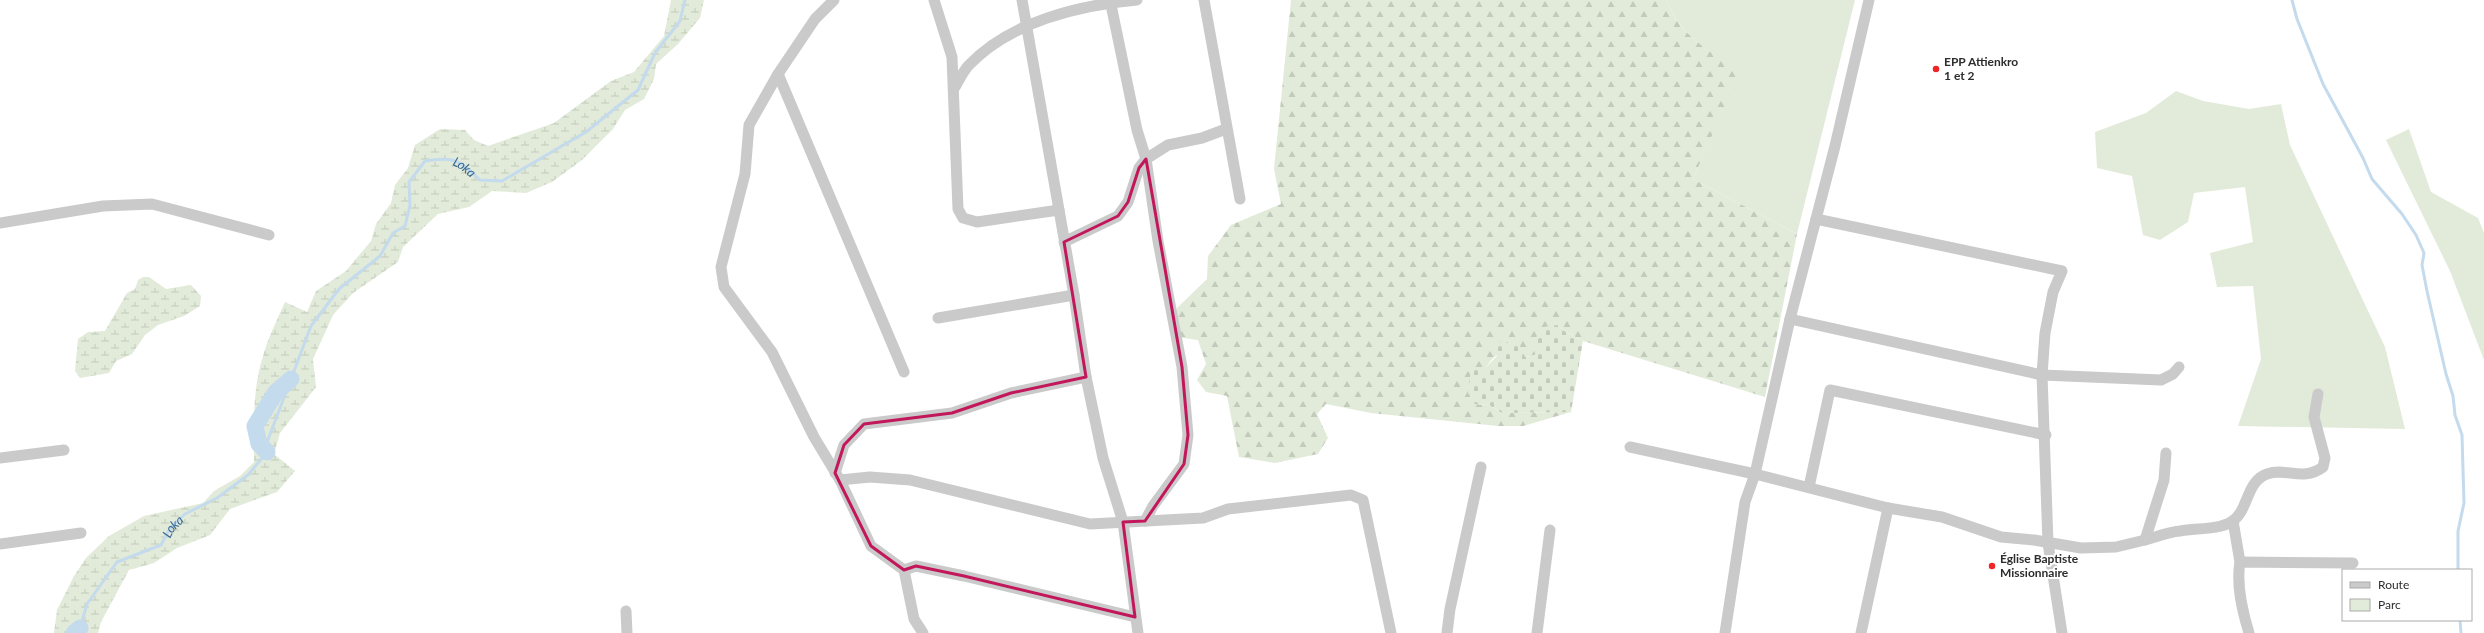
<svg xmlns="http://www.w3.org/2000/svg" width="2484" height="633" font-family="Lato,sans-serif">
  <style>
    .green { fill: #e2ebd9 }
    .forest { fill: url(#forest-firs) }
    .wetland { fill: url(#wetland-marsh) }
    .cemetery { fill: url(#cemetery-stones) }
    .lines { fill: none; stroke-linecap: round; stroke-linejoin: round }
    .stream { stroke: #c4daed; stroke-width: 3 }
    .river { stroke: #c4daed; stroke-width: 17 }
    .minor { stroke: #cacaca; stroke-width: 11 }
    .marked { fill: none; stroke: #c2185b; stroke-width: 3; stroke-linejoin: round }
    .poi-dot { fill: #ef2426; stroke: #fff; stroke-width: 1.5 }
    .labels { text-anchor: middle; stroke-width: 4; stroke-linejoin: round; paint-order: stroke }
    .poi-label { font-size: 12px; font-weight: bold; fill: #2d2d2d; stroke: #fff; text-anchor: start }
    .water-label { font-size: 13px; font-style: italic; fill: #376993; stroke: #fff }
  </style>
  <defs>
    <pattern id="forest-firs" width="22" height="20" patternUnits="userSpaceOnUse"><rect width="22" height="20" fill="#e2ebd9"/><path d="M5 1l3.5 6h-7zM16 11l3.5 6h-7z" fill="#c2cabb"/></pattern>
    <pattern id="wetland-marsh" width="20" height="14" patternUnits="userSpaceOnUse"><rect width="20" height="14" fill="#e2ebd9"/><path d="M1 5h8M5 5V1M11 12h8M15 12V8" fill="none" stroke="#c2cabb"/></pattern>
    <pattern id="cemetery-stones" width="16" height="16" patternUnits="userSpaceOnUse"><rect width="16" height="16" fill="#e2ebd9"/><path d="M2 7V4a2 2 0 0 1 4 0v3zM10 15v-3a2 2 0 0 1 4 0v3z" fill="#c2cabb"/></pattern>
  </defs>
  <rect width="100%" height="100%" fill="#fff"/>
  <g class="green">
    <path d="M1667,0H1855L1797,234L1693,179L1739,71C1711,53 1678,34 1667,0Z"/>
    <polygon points="2176,91 2203,101 2249,109 2281,104 2290,145 2385,347 2405,429 2238,426 2261,359 2253,286 2217,287 2210,253 2253,242 2245,187 2194,193 2188,222 2160,240 2143,235 2132,176 2097,168 2095,132 2146,113"/>
    <polygon points="2409,129 2431,192 2478,218 2484,233 2484,360 2450,271 2386,140"/>
  </g>
  <path class="forest" d="M1291,0H1667C1678,35 1711,52 1740,71L1693,179L1797,234L1765,397L1583,341L1564,331L1558,325L1535,355L1525,357L1497,355L1492,359L1484,370L1473,404L1489,405L1502,413L1571,412L1523,426H1498L1371,413L1326,404L1317,414L1328,438L1318,454L1275,463L1239,457L1227,396L1206,392L1197,380L1206,364L1198,340L1177,337V308L1207,279L1208,256L1231,225L1281,204L1274,169Z"/>
  <g class="wetland">
    <path d="M671,0H704L700,18L678,44L656,64L654,79L644,99L625,110L613,129L582,160L552,182L526,193L492,191L469,207L438,214L403,247L398,262L353,293L333,315L313,359L316,387L280,433L274,454L295,471L277,492L230,509L210,535L177,548L154,563L129,570L101,622L98,633H54L57,610L74,576L86,558L109,536L144,516L203,503L214,491L240,476L254,462C254,427 252,391 263,356C268,338 277,320 285,302L307,312L316,291L346,271L371,241L376,224L391,203L395,185L408,168L415,145L440,129L465,130L474,140L488,146L554,123L611,81L634,72L664,36Z"/>
    <polygon points="143,277 149,277 166,289 191,285 201,296 200,306 184,316 158,325 145,335 132,354 116,361 109,373 80,378 75,371 78,339 88,332 105,331 127,293 135,289 138,280"/>
  </g>
  <path class="cemetery" d="M1558,325L1564,331L1583,341L1571,412L1502,413L1489,405L1473,404L1468,393L1471,369H1484L1497,356L1493,349L1502,341L1520,346L1525,357L1535,355C1534,342 1535,336 1543,327Z"/>
  <g class="lines">
    <g class="stream">
      <polyline points="2292,0 2297,19 2323,84 2363,158 2372,179 2402,214 2416,235 2424,253 2422,265 2427,291 2446,374 2453,396 2455,415 2462,435 2464,503 2458,531 2458,570"/>
      <polyline points="2460,620 2461,633"/>
      <path id="s1" d="M80,628L87,604L117,562L161,545L170,528L185,514L217,498L248,475L267,452L266,445L311,326L339,289L380,256L393,233L405,226L410,205L409,182L425,161C454,156 459,160 480,180L502,181L586,132L638,90L655,53L680,21L685,0"/>
    </g>
    <g class="river">
      <polyline points="267,452 259,444 255,426 276,392 291,379"/>
      <polyline points="74,633 80,628"/>
    </g>
    <g class="minor">
      <polyline points="834,0 815,19 778,74 749,125 745,174 721,267 724,287 772,352 814,437 840,480 871,546 904,570 914,619 923,633"/>
      <polyline points="934,0 952,57 958,209 963,218 977,222 1059,210"/>
      <polyline points="1022,0 1074,295 1086,377 1103,458 1123,522 1138,633"/>
      <polyline points="1110,0 1137,130 1146,159 1158,241 1182,367 1188,435 1184,464 1153,506 1145,521"/>
      <polyline points="1204,0 1240,199"/>
      <polyline points="778,74 904,372"/>
      <path d="M955,87C959,80 963,72 968,66C1009,22 1079,5 1137,0"/>
      <polyline points="1816,219 2062,271 2053,292 2045,333 2042,375 2048,543 2062,633"/>
      <polyline points="0,223 103,206 152,204 269,235"/>
      <polyline points="1064,242 1118,216 1128,202 1139,168 1146,159 1168,145 1202,138 1226,129"/>
      <polyline points="938,318 1074,295"/>
      <polyline points="1790,319 2042,375 2161,380 2173,374 2179,367"/>
      <polyline points="1630,447 1755,474 1888,508 1942,517 2001,537 2034,540 2081,548 2116,547 2145,540 2164,480 2166,453"/>
      <polyline points="0,458 64,450"/>
      <polyline points="835,473 844,445 864,424 952,413 1011,393 1086,377"/>
      <polyline points="840,480 870,477 910,480 1090,524 1203,518 1228,509 1351,495 1363,500 1391,633"/>
      <polyline points="1809,487 1830,390 2046,435"/>
      <polyline points="2233,521 2240,562"/>
      <path d="M2145,540C2156,537 2168,532 2180,531C2196,528 2218,530 2231,522C2249,512 2245,482 2267,474C2286,467 2303,482 2323,467L2325,458L2314,417L2318,394"/>
      <polyline points="0,544 81,533"/>
      <polyline points="904,570 916,566 964,576 1135,617"/>
      <polyline points="626,611 627,633"/>
      <polyline points="1447,633 1450,609 1481,467"/>
      <polyline points="1537,633 1550,530"/>
      <polyline points="1725,633 1745,502 1755,474 1790,319 1835,146 1869,0"/>
      <polyline points="1861,633 1888,508"/>
      <path d="M2249,633C2242,610 2236,585 2240,562L2353,563"/>
    </g>
  </g>
  <path class="marked" d="M1146,159L1182,367L1188,435L1184,464L1145,521L1123,522L1135,617L964,576L916,566L904,570L871,546L835,473L844,445L864,424L952,413L1011,393L1086,377L1064,242L1118,216L1128,202L1139,168Z"/>
  <g class="poi-dot">
    <circle cx="1936" cy="69" r="4"/>
    <circle cx="1992" cy="566" r="4"/>
  </g>
  <g class="labels">
    <g class="poi-label">
      <text x="1944" y="66">EPP Attienkro<tspan x="1944" dy="14">1 et 2</tspan></text>
      <text x="2000" y="563">Église Baptiste<tspan x="2000" dy="14">Missionnaire</tspan></text>
    </g>
    <g class="water-label">
      <text dy="5" stroke="none"><textPath href="#s1" startOffset="654">Loka</textPath></text>
      <text dy="5" stroke="none"><textPath href="#s1" startOffset="146">Loka</textPath></text>
    </g>
  </g>
  <rect x="2342" y="569" width="130" height="52" fill="#ffffff" stroke="#ababab"/>
  <rect x="2350" y="582" width="20" height="6" fill="#cacaca" stroke="#ababab"/>
  <text x="2378" y="589" font-size="12" fill="#2d2d2d">Route</text>
  <rect x="2350" y="599" width="20" height="12" fill="#e2ebd9" stroke="#ababab"/>
  <text x="2378" y="609" font-size="12" fill="#2d2d2d">Parc</text>
</svg>
